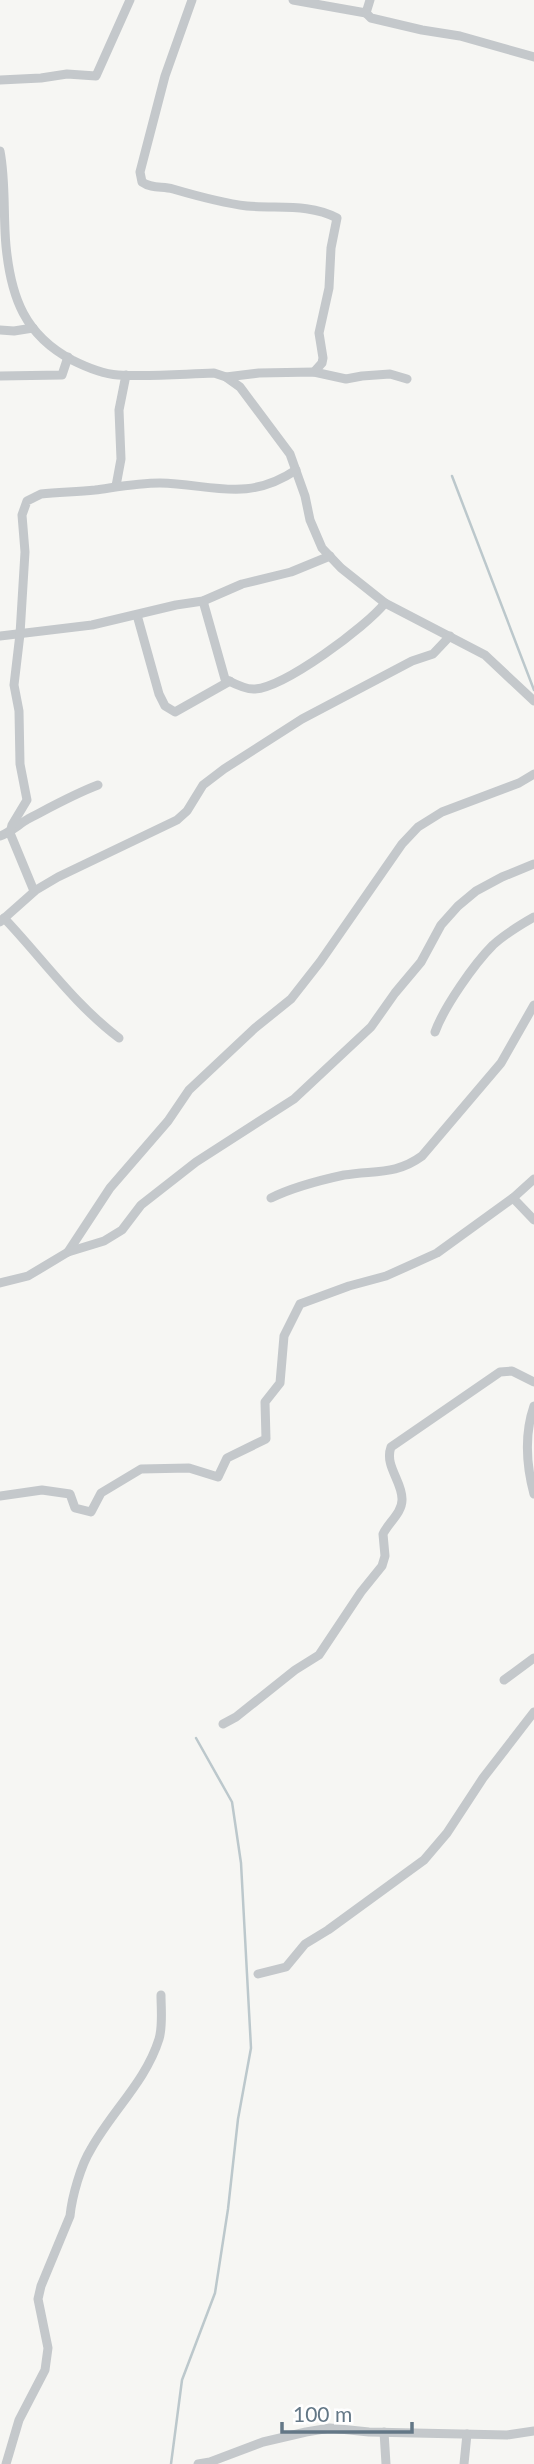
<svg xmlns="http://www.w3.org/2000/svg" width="534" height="2464" font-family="Lato,sans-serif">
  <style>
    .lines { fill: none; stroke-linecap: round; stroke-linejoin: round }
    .stream { stroke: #bcc8cc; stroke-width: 2.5 }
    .minor { stroke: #c4c8cb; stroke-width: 9 }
  </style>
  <rect width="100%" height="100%" fill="#f6f6f3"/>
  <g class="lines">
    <g class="stream">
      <polyline points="452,476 534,690"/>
      <polyline points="171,2464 182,2380 215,2293 228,2209 238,2119 251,2048 241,1863 232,1802 196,1738"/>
    </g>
    <g class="minor">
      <path d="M192,0L165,76L140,172L142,182C152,189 162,186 173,189C197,196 222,203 247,206C277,209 309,203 337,218L331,248L329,288L319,333L323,358L322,363L314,372"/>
      <polyline points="293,0 366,13 370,0"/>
      <polyline points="366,13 371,18 422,30 460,36 534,57"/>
      <polyline points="0,80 41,78 67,74 96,76 130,0"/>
      <path d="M0,151C6,182 3,215 6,246C11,298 25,335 72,360C86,367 102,374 118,375C149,377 182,374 214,373L226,377L240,387L290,454L305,496L310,520L322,548L341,568L385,603L485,655L534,701"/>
      <polyline points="0,330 14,331 33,328"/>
      <polyline points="0,376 62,375 68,357"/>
      <polyline points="226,377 259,373 314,372 346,379 362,376 390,374 407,379"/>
      <polyline points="116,486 121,459 119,410 126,375"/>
      <path d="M203,601L225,679C233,683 246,690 255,689C285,687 366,627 385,603"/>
      <polyline points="137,615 159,694 165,706 175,712 230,681"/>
      <polyline points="0,636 92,625 176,605 203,601 242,584 291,572 330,556"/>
      <path d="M0,836C11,832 18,825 28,819C51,807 74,794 98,785"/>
      <path d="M34,891L10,833L12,825L27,800L20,764L19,711L14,685L20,634L25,552L22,515L27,501L41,494C59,492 77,492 95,490C117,487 138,483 160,483C211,484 247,503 296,470"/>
      <path d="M4,918C42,958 74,1004 119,1038"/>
      <polyline points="0,922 36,890 58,877 177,820 187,811 203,785 224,769 302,719 412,661 433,654 450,636"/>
      <path d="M435,1032C444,1007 474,964 493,945C505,934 520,925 534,917"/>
      <path d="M271,1198C293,1187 321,1180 344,1175C375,1170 396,1175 422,1156L501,1063L534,1005"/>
      <polyline points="513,1198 534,1220"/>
      <polyline points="68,1252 110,1188 168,1121 189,1090 255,1028 291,999 320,962 402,844 418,827 442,812 519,783 534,774"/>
      <polyline points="0,1283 28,1276 68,1252 104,1241 122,1230 141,1205 196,1162 294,1099 371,1027 395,993 421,962 441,925 458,906 476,891 502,877 534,864"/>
      <path d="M534,1406C524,1435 526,1464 534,1494"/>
      <polyline points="0,1496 42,1490 70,1494 75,1508 91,1512 101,1493 141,1469 189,1468 218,1477 227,1458 266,1439 265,1402 280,1383 284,1336 300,1304 349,1286 386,1276 437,1253 513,1198 534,1179"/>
      <polyline points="504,1680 534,1658"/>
      <path d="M223,1724L236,1717L295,1670L319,1655L361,1592L382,1566L385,1556L383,1534C388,1523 402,1513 402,1500C403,1482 384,1466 391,1447L500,1372L512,1371L534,1382"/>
      <polyline points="258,1974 286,1967 305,1944 328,1930 424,1860 447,1833 483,1778 534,1712"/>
      <polyline points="384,2432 386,2464"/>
      <path d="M6,2464L19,2420L45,2370L48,2348L38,2299L41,2286L70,2216C72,2196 81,2165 91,2149C112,2111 146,2081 159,2039C163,2026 161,2009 161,1995"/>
      <polyline points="198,2464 210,2462 263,2442 306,2432 330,2428 369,2432 507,2435 534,2431"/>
      <polyline points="464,2464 467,2434"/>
    </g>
  </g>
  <path d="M282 2422v10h130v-10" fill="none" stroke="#637786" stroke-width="3.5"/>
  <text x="293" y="2422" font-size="21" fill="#637786" stroke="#ffffff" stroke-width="5" paint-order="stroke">100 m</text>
</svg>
